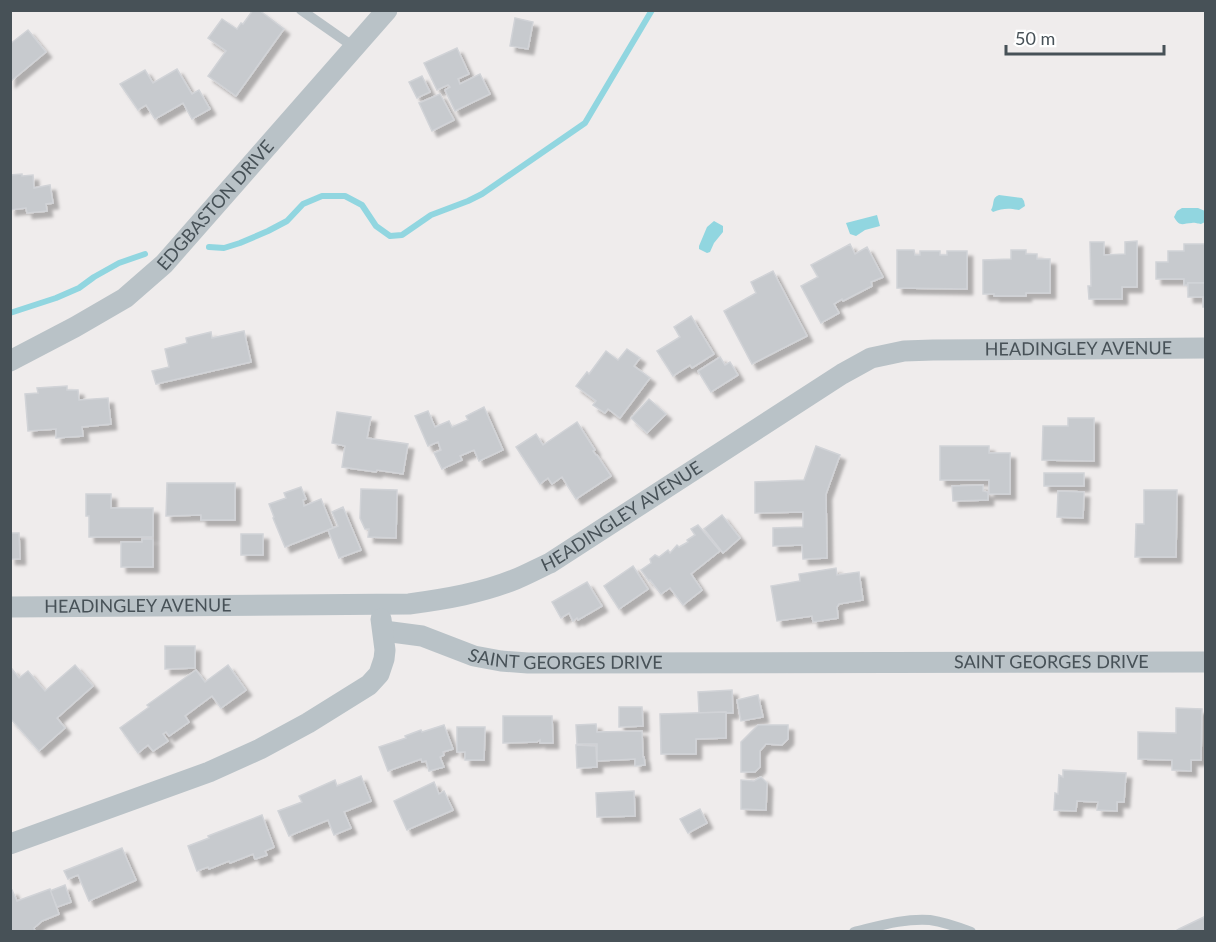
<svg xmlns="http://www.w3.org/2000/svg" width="1216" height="942" font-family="Lato,sans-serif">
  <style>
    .water { fill: #91d6e0 }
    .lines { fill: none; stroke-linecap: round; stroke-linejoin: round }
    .stream { stroke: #91d6e0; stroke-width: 6 }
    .building { fill: #c7cace; stroke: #d1d3d7; stroke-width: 1.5; filter: url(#shadow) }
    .service { stroke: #b9c2c7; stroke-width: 10 }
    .minor { stroke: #b9c2c7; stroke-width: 21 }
    .labels { text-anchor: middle; stroke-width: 4.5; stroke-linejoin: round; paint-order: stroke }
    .street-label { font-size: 18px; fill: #475157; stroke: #fff }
  </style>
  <defs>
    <filter id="shadow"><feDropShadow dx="5.5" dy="5.5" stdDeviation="1.5" flood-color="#0004"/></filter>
  </defs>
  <rect width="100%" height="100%" fill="#efecec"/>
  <g class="water">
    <path d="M999,195L1022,198L1024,201L1025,206L1019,210C1009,208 1003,208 993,212L991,210C995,204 991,198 999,195Z"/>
    <path d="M1182,208H1198L1205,211V222L1201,224C1200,224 1194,222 1192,223C1183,223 1180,228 1174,217L1177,211Z"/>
    <polygon points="877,215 880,226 865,230 856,236 850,234 846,223"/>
    <polygon points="714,221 723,226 723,232 714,243 710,252 707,253 699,249 699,246 707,227"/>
  </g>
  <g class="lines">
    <g class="stream">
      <polyline points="209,247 224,248 240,243 268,231 287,221 303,204 322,196 345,196 362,205 376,226 390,236 402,235 431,215 468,201 482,194 585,123 652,10"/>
      <polyline points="10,313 56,298 79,288 94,277 119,263 145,254"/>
    </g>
  </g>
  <g class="building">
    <polygon points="253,10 259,10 284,29 236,96 208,76 226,51 208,38 222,19 237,29 241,23 243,24"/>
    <polygon points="515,18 533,22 528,49 510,46"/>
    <polygon points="28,30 46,52 10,82 10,44"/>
    <polygon points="457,48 469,74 458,79 460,84 480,74 490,94 455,111 445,90 450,87 448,85 437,90 424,63"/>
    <polygon points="177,69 192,94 199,90 210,109 192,119 183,103 155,119 146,105 138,110 120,84 145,70 153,83"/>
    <polygon points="422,76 430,92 417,98 409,82"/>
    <polygon points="440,94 454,120 432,131 419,103"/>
    <polygon points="22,174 22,176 33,175 34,188 50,185 53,203 46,204 47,211 27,213 26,208 10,210 10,175"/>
    <polygon points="1137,241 1137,287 1122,287 1122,299 1089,299 1088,286 1091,286 1090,242 1104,242 1104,255 1125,254 1125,242"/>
    <polygon points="850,244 855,254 867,247 883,277 871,282 872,286 843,301 842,299 834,304 839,313 821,323 801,286 818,277 811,265"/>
    <polygon points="1184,244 1206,244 1206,283 1188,283 1188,285 1184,285 1184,279 1156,279 1156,262 1168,262 1168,251 1184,251"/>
    <polygon points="897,250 914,250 915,255 920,255 920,251 940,251 940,255 947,255 947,251 967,251 967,289 897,288"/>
    <polygon points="1011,250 1026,250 1026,254 1037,254 1037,259 1050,259 1050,293 1026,293 1026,296 994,296 994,294 983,294 983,260 1011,259"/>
    <polygon points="773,271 807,336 752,364 724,311 756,293 751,282"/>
    <polygon points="1188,283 1206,283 1206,307 1203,307 1203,297 1188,297"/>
    <polygon points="691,316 714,354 692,368 690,365 673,376 657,351 680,337 674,327"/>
    <polygon points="244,331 251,362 156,384 152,371 169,367 165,349 187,343 186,338 211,332 212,338"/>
    <polygon points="627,349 640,358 634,366 650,378 620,418 608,409 605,413 593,405 596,401 576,386 587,372 589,374 606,351 618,360"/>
    <polygon points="720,357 725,365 730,362 738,375 711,392 698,371"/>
    <polygon points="67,386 67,390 78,390 79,400 108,398 111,424 82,427 83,436 56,438 56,429 28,431 25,394 38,393 37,388"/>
    <polygon points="649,399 666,414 647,433 631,418"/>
    <polygon points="484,407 503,450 479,461 474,450 460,456 462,460 442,469 434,453 441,450 438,442 428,446 415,416 428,411 435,427 449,421 452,427 468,420 466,416"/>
    <polygon points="337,412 371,417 367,438 408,444 403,474 377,470 376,472 342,467 345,446 332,443"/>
    <polygon points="1068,418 1094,418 1094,461 1042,460 1043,426 1068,426"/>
    <polygon points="577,422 595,450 593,451 596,455 597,455 611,476 576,499 562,477 552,484 548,478 540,484 516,447 536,434 543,445"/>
    <polygon points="816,446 840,455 826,494 827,558 803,559 802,545 773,546 773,528 803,527 803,512 755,513 755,482 804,480"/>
    <polygon points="940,446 989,446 989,453 1010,453 1010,494 989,494 989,480 940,480"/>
    <rect x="1044" y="473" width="40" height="13"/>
    <polygon points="167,483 235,483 235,520 201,520 201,515 166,516"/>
    <polygon points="983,485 983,491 988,492 988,500 953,501 952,486"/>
    <polygon points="301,487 306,499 303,500 304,506 321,499 333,528 285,547 273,518 274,517 269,504 286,498 284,493"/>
    <polygon points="361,489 397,490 396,538 368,537 369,529 365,529 360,518"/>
    <polygon points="1144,490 1177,490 1176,557 1135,557 1136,524 1144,524"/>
    <polygon points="1058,491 1084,492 1083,518 1057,517"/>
    <polygon points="86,494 111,494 111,508 153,508 153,537 89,537 89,516 86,516"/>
    <polygon points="343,507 361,550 339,558 328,530 338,526 332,512"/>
    <polygon points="722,515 740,538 723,553 704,529"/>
    <polygon points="698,525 720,551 691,574 702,590 683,605 670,588 661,594 650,580 649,581 641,570 651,563 650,559 655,555 659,557 668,550 670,553 677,545 679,547 688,542 687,540 695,535 691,529"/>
    <polygon points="10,533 19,533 20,559 10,559"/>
    <rect x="241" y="534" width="22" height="21"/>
    <polygon points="142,539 153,539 153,567 121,567 121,542 142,542"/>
    <polygon points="633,566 648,589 619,609 604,586"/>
    <polygon points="836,568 837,575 859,572 863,600 839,604 837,607 838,618 813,622 812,616 777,621 771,586 800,581 799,574"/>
    <polygon points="587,582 602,606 578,620 577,618 573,621 569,613 561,618 552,602"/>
    <polygon points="165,646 195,646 195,668 165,669"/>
    <polygon points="75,665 93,686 57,718 65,728 39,751 10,718 10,670 12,669 19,678 28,671 45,691"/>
    <polygon points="228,665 246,690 221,708 212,696 185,716 189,722 169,736 166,732 163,734 168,741 153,751 148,745 138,753 120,728 149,707 147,705 196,670 205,682"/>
    <polygon points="732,690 733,713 726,713 726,712 699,713 698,692"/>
    <polygon points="758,695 763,717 741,721 737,700"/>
    <polygon points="619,707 642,707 643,726 619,727"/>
    <polygon points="1176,708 1202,709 1201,760 1191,760 1191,771 1172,770 1172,760 1138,759 1138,732 1176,733"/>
    <polygon points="726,712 726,738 696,739 696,754 661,754 660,714"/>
    <polygon points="503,716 552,716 553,743 540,743 540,740 537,742 503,743"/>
    <polygon points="596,724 597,732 642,731 643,757 644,757 645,765 635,766 635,759 597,761 597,744 577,744 576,725"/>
    <polygon points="444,725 453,749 443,752 444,755 440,757 444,767 429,771 426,761 422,762 421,759 388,771 379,747 406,738 405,736 421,730 422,732"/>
    <polygon points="758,725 788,725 788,739 782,745 766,744 760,751 760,767 755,772 741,772 741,742"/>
    <polygon points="457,727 485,727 484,760 465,760 465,752 457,752"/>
    <polygon points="576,745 596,746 597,767 577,768"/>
    <polygon points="1063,770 1126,773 1124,802 1117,802 1117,811 1097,810 1098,802 1077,801 1076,811 1054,810 1055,793 1058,794 1059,775 1063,777"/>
    <polygon points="361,776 371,801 344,812 351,828 334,835 328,820 289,836 278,811 302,802 299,796 335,780 337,786"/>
    <polygon points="761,777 767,783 766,810 741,809 741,780 754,781"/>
    <polygon points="434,782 439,794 444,791 453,810 407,830 394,801"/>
    <polygon points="634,791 635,816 597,817 596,793"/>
    <polygon points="700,809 707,823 688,833 680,819"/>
    <polygon points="262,815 274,847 265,851 267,855 255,859 253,854 230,863 229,861 209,869 208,867 197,871 188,846 209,838 208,836"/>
    <polygon points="122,848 136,880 89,901 78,875 68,879 64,871"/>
    <polygon points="65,885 71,902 57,907 50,891"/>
    <polygon points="50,889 59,914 42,921 34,928 35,932 10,932 10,891 12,890 17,901"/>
    <polygon points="1206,916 1206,932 1174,932 1179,929"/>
  </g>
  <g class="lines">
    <g class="service">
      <polyline points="301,10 354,47"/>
      <path d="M854,932C879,926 905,918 930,920C944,922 958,927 971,932"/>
    </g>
    <g class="minor">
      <path id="s1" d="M10,361L75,327L125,298L164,264L387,10"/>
      <path id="s2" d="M10,607L409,604C446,599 482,593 516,579C528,574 539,568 550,563L842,374L871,358L904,351L933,350L1206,348"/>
      <path id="s3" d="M384,631L422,636L474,656L501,661L528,663L1206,662"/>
      <polyline points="10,844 209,772 260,749 308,723 369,685 379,674 384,659 385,650 381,619"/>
    </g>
  </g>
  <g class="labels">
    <g class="street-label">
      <text dy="6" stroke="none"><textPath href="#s1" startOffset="261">EDGBASTON DRIVE</textPath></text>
      <text dy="6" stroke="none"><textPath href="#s2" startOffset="1136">HEADINGLEY AVENUE</textPath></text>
      <text dy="6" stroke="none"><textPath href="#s2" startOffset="632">HEADINGLEY AVENUE</textPath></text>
      <text dy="6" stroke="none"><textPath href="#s2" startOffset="128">HEADINGLEY AVENUE</textPath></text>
      <text dy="6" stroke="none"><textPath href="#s3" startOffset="186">SAINT GEORGES DRIVE</textPath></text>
      <text dy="6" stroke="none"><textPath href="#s3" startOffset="672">SAINT GEORGES DRIVE</textPath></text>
    </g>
  </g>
  <rect width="1216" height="942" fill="none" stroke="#475157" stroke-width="24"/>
  <path d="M1006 45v9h158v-9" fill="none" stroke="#475157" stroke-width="3"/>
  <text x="1015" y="45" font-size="18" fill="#475157" stroke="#ffffff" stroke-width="4.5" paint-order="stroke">50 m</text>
</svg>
